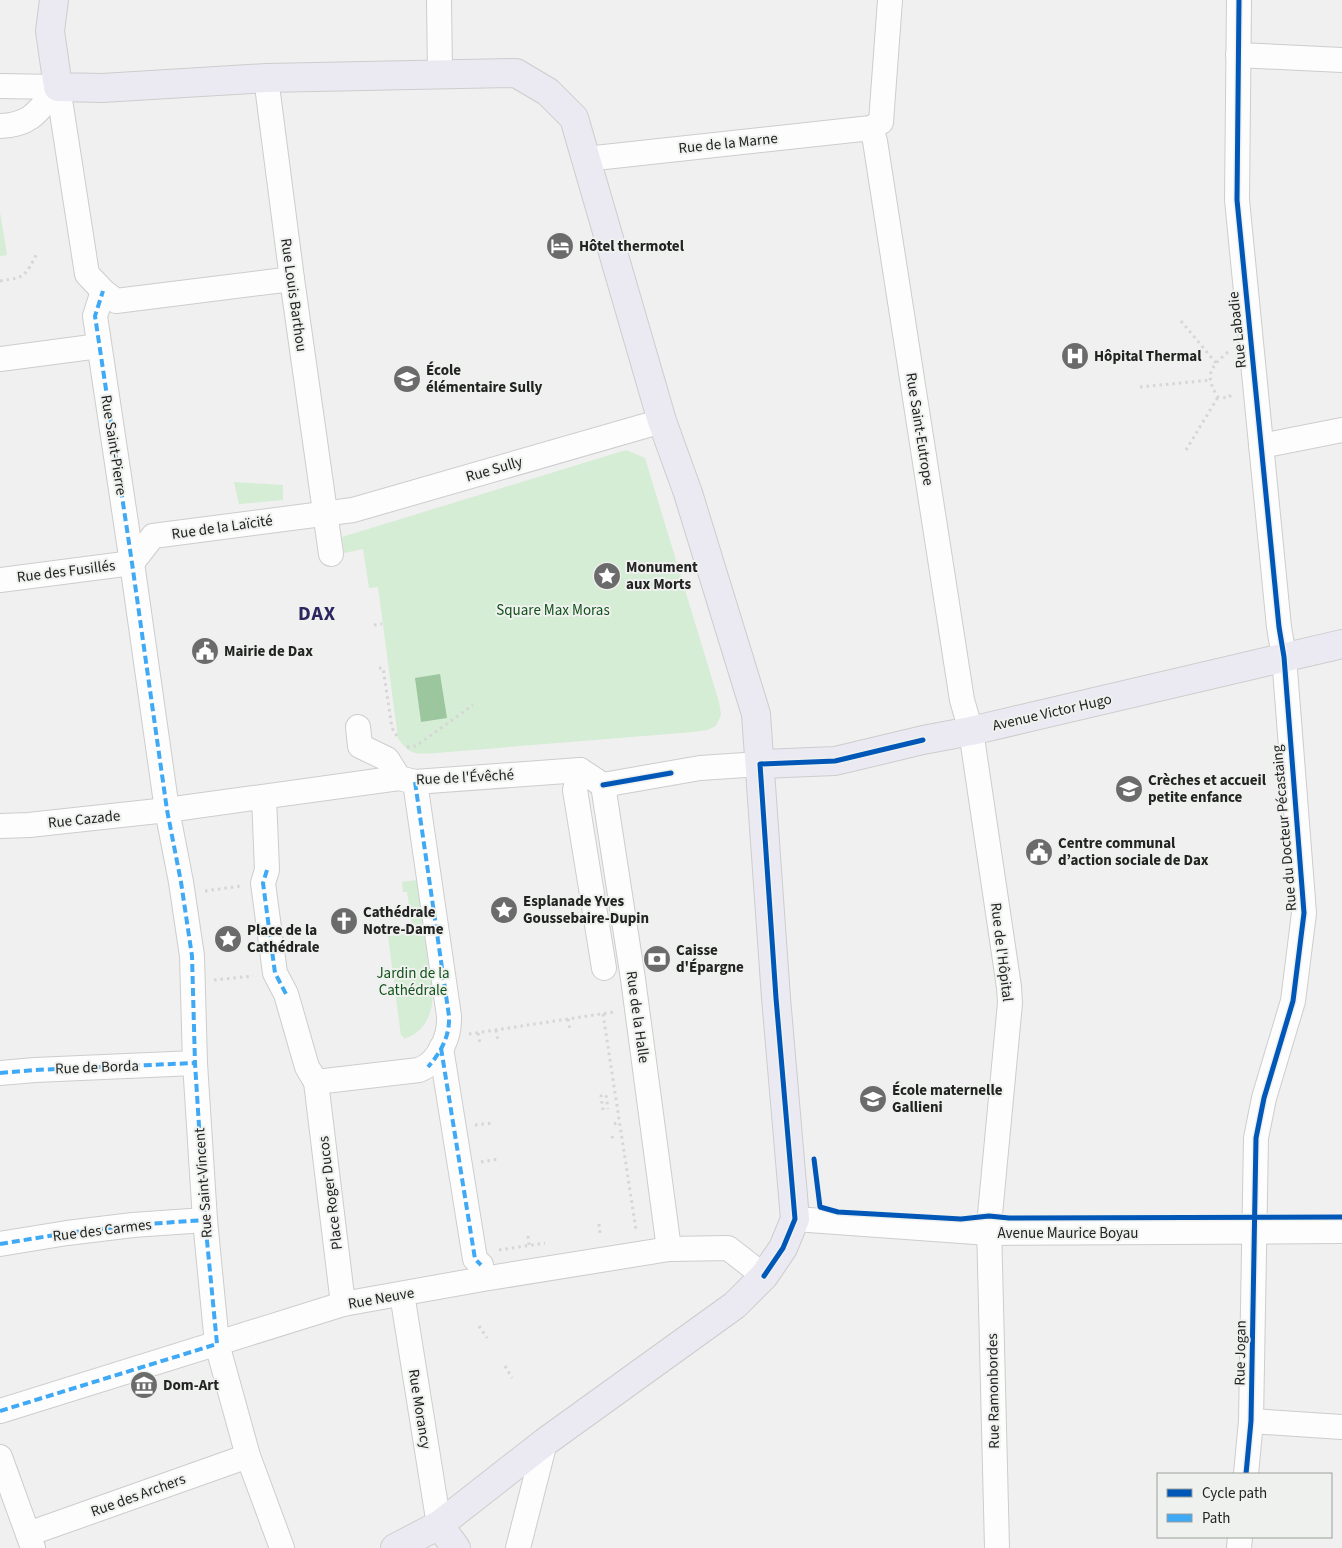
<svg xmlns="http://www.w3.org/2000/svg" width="1342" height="1548" font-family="'Source Sans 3',sans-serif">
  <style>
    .green { fill: #d5ecd5 }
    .water { fill: #9cc69e }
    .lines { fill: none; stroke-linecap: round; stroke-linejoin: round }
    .minor-casing { stroke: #cccdcc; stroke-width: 26 }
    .major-casing { stroke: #cdcdcd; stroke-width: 30 }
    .path { stroke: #d5d6d5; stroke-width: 3; stroke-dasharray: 2.5 4; stroke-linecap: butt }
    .minor { stroke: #fdfdfd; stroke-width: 24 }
    .major { stroke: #ebe9f2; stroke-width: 28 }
    .quiet { stroke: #3fa9f5; stroke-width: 4; stroke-dasharray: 8 4; stroke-linecap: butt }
    .cycleway-casing { stroke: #eef1ee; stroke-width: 8 }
    .cycleway { stroke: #0057b8; stroke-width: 5 }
    .labels { text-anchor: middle; stroke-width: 4; stroke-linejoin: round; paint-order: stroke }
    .street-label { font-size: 15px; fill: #222322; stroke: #eef1ee }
    .poi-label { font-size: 15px; font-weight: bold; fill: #222322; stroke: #eef1ee; text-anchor: start }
    .park-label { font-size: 15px; fill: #12511a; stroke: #eef1ee }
    .district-label { font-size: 20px; font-weight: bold; letter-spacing: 1px; fill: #2d255f; stroke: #eef1ee }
  </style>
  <rect width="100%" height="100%" fill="#eff0ef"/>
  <g class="green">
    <polygon points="0,212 7,255 0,256"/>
    <path d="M626,450L645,458L719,702L721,715L716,726L707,730L693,732L436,753C416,754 410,756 398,738L378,587L369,588L363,549L344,553L342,537Z"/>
    <polygon points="234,482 283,485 283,500 239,504"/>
    <path d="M417,880C420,905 424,931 427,956C430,973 435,992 431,1009C427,1024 419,1034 404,1039L403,1036H401L388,936L413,933L407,892H403L402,882Z"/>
  </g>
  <polygon class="water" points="440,674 447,718 421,722 415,678"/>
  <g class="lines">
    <g class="minor-casing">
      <g id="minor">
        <polyline points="439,0 440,74"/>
        <polyline points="1239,0 1237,200 1279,627 1284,657 1304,913 1293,1001 1264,1098 1256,1138 1251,1421 1246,1474"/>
        <polyline points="1238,55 1342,60"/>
        <polyline points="266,78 292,279 331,554"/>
        <polyline points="0,86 58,87"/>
        <polyline points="58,87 87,274 103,291 116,301 292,279"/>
        <path d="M0,126C32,125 39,110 58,87"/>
        <polyline points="871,128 875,141 962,700 971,731 1009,987 1010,1003 989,1225 997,1548"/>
        <polyline points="586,159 871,128 881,122 890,0"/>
        <polyline points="103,291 95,316 132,563 167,810 181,882 192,956 195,1063 205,1220 217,1344 248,1456 282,1548"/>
        <polyline points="0,359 99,346"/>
        <polyline points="1261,446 1342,430"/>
        <polyline points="0,580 132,563 153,536 353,510 662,421"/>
        <polyline points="358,727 360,746 387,759 399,778"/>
        <polyline points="580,770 575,790 604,968"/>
        <polyline points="603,785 633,979 669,1249"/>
        <polyline points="264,797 267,870 263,883 275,973 286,994 307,1067 316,1082 343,1304"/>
        <polyline points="0,826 29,825 167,810 399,778 415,782 580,770 603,785 700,768 760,764"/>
        <polyline points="441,1048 475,1259 481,1265"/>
        <polyline points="0,1073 35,1070 195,1063"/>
        <path d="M316,1082L419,1070C439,1062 450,1037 449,1016L415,782"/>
        <polyline points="795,1219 989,1233 1342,1231"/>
        <polyline points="0,1244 67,1233 133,1225 205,1220"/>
        <polyline points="402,1294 439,1525"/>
        <polyline points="0,1411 343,1304 483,1279 669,1249 728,1248 764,1276"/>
        <polyline points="1251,1421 1342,1427"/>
        <polyline points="0,1457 33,1548"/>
        <polyline points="28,1534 248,1456"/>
        <polyline points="518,1548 545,1442"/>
        <polyline points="1239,1548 1240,1537"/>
      </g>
    </g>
    <g class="major-casing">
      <g id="major">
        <polyline points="54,0 50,31 58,87 102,88 266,78 516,73 548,92 574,118 662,421 688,493 756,714 776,998 795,1219 783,1248 764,1276 735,1305 545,1442 439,1525 395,1548"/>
        <polyline points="760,764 835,761 923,740 971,731 1342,644"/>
        <polyline points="439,1525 456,1548"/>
      </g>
    </g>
    <g class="path">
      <path d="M0,281C28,277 24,276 38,252"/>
      <polyline points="1181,321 1216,363"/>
      <path d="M1228,352C1210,367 1204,376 1218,397L1228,398L1233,393"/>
      <polyline points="1140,387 1211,380"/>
      <polyline points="1186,450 1218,397"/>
      <polyline points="374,625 382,624"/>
      <polyline points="379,668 383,668 392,728 398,738"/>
      <polyline points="407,747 416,746 473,705"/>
      <polyline points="205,891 241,886"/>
      <polyline points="214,980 253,976"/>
      <polyline points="603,1014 636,1230"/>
      <polyline points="568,1019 570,1030"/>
      <polyline points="496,1030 498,1041"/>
      <polyline points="478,1033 480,1044"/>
      <polyline points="469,1034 614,1012"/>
      <polyline points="603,1110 601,1096 606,1095 608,1109"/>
      <polyline points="614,1124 620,1122"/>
      <polyline points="475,1125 493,1123"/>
      <polyline points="612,1136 613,1140"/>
      <polyline points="481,1162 499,1159"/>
      <polyline points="599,1224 600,1235"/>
      <polyline points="528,1236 529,1245"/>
      <polyline points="499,1250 545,1243"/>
      <polyline points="479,1326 487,1338"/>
      <polyline points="505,1366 512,1378"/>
    </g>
    <use href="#minor" class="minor"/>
    <use href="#major" class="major"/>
    <g class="quiet">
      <path d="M415,782L449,1016C450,1036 441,1052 428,1067"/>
      <polyline points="267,870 263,883 275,973 286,994"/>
      <polyline points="441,1048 475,1259 481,1265"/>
      <polyline points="0,1073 35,1070 195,1063"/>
      <polyline points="0,1244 67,1233 133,1225 205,1220"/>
      <polyline points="0,1411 217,1344 205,1220 195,1063 192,956 181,882 167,810 132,563 95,316 103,291"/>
    </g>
    <g class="cycleway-casing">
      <g id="cycleway">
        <polyline points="1239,0 1237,200 1279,627 1284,657 1304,913 1293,1001 1264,1098 1256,1138 1251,1421 1246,1474"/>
        <polyline points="603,785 671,773"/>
        <polyline points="814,1159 820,1207 838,1212 961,1219 989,1216 1009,1218 1342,1217"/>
        <polyline points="764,1276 783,1248 795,1219 776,998 760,764 835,761 923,740"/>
      </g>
    </g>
    <use href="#cycleway" class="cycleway"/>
  </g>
  <defs>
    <g id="hotel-disc" transform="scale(1.4375)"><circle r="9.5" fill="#6a6b6a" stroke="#eef1ee"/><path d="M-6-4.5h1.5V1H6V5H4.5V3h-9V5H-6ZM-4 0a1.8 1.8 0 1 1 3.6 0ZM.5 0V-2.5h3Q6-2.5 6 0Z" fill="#fff"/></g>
    <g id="hospital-disc" transform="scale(1.4375)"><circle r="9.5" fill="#6a6b6a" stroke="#eef1ee"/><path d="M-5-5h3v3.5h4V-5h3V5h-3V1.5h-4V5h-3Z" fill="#fff"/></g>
    <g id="school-disc" transform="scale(1.4375)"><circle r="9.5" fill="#6a6b6a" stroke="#eef1ee"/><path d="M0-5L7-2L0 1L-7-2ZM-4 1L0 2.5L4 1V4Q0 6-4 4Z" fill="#fff"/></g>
    <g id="sight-disc" transform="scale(1.4375)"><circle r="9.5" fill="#6a6b6a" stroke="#eef1ee"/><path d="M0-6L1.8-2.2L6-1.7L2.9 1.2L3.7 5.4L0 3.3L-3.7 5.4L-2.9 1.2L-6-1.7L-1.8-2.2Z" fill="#fff"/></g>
    <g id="civic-disc" transform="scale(1.4375)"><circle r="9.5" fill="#6a6b6a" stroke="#eef1ee"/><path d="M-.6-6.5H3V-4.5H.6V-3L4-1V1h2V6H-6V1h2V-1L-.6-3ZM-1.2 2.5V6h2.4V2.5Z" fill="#fff"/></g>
    <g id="church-disc" transform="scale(1.4375)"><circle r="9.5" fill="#6a6b6a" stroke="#eef1ee"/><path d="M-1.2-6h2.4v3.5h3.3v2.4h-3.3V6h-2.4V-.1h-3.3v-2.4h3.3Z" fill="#fff"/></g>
    <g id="bank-disc" transform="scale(1.4375)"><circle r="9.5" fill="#6a6b6a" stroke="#eef1ee"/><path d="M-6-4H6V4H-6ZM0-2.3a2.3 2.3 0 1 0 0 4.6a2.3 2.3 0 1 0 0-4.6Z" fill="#fff"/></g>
    <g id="museum-disc" transform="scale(1.4375)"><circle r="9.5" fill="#6a6b6a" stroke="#eef1ee"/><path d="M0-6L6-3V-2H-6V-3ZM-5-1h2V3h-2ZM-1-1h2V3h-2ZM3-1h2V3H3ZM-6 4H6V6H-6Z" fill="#fff"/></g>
  </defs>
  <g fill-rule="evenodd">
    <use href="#hotel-disc" x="560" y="246"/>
    <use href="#hospital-disc" x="1075" y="356"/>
    <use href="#school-disc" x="407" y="379"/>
    <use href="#sight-disc" x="607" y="576"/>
    <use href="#civic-disc" x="205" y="651"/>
    <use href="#school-disc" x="1129" y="789"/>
    <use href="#civic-disc" x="1039" y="852"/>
    <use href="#sight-disc" x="504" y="910"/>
    <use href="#church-disc" x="344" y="921"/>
    <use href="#sight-disc" x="228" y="939"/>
    <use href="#bank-disc" x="657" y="959"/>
    <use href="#school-disc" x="873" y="1099"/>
    <use href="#museum-disc" x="144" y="1385"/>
  </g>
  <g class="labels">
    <g class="street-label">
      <text transform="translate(728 143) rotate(-6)" y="5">Rue de la Marne</text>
      <text transform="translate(294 295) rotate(82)" y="5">Rue Louis Barthou</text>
      <text transform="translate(1237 330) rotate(-96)" y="5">Rue Labadie</text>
      <text transform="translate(920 429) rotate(81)" y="5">Rue Saint-Eutrope</text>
      <text transform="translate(114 445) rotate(81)" y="5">Rue Saint-Pierre</text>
      <text transform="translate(494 469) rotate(-16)" y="5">Rue Sully</text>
      <text transform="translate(222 527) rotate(-8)" y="5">Rue de la Laïcité</text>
      <text transform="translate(66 571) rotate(-7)" y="5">Rue des Fusillés</text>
      <text transform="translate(1052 712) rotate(-13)" y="5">Avenue Victor Hugo</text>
      <text transform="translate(465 777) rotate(-3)" y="5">Rue de l'Évêché</text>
      <text transform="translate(84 819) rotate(-6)" y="5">Rue Cazade</text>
      <text transform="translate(1284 828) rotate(-95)" y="5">Rue du Docteur Pécastaing</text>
      <text transform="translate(1002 952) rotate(83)" y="5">Rue de l'Hôpital</text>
      <text transform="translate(638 1017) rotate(82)" y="5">Rue de la Halle</text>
      <text transform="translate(97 1067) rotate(-2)" y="5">Rue de Borda</text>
      <text transform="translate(203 1183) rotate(-94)" y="5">Rue Saint-Vincent</text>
      <text transform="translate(330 1193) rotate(-97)" y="5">Place Roger Ducos</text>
      <text transform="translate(102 1230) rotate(-7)" y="5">Rue des Carmes</text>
      <text x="1068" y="1238">Avenue Maurice Boyau</text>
      <text transform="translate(381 1298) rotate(-10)" y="5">Rue Neuve</text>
      <text transform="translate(1240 1353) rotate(-89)" y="5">Rue Jogan</text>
      <text transform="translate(993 1391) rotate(-91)" y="5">Rue Ramonbordes</text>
      <text transform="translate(420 1409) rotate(81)" y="5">Rue Morancy</text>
      <text transform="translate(138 1495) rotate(-20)" y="5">Rue des Archers</text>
    </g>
    <g class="poi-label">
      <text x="579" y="251">Hôtel thermotel</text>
      <text x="1094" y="361">Hôpital Thermal</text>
      <text x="426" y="375">École<tspan x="426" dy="17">élémentaire Sully</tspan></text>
      <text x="626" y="572">Monument<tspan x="626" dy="17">aux Morts</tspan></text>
      <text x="224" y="656">Mairie de Dax</text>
      <text x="1148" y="785">Crèches et accueil<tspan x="1148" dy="17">petite enfance</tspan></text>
      <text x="1058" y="848">Centre communal<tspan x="1058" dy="17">d’action sociale de Dax</tspan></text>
      <text x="523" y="906">Esplanade Yves<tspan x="523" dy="17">Goussebaire-Dupin</tspan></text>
      <text x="363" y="917">Cathédrale<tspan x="363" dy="17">Notre-Dame</tspan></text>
      <text x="247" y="935">Place de la<tspan x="247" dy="17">Cathédrale</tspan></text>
      <text x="676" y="955">Caisse<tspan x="676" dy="17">d'Épargne</tspan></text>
      <text x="892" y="1095">École maternelle<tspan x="892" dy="17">Gallieni</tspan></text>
      <text x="163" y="1390">Dom-Art</text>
    </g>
    <g class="park-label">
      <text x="553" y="615">Square Max Moras</text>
      <text x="413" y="978">Jardin de la<tspan x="413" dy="17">Cathédrale</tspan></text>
    </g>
    <g class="district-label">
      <text x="317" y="620">DAX</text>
    </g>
  </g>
  <rect x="1157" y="1473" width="175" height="65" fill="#eef1ee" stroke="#9c9f9c"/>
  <rect x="1167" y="1489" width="25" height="8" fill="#0057b8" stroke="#9c9f9c"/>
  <text x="1202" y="1498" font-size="15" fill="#222322">Cycle path</text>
  <rect x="1167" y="1514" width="25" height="8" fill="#3fa9f5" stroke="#9c9f9c"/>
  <text x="1202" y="1523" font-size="15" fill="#222322">Path</text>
</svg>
